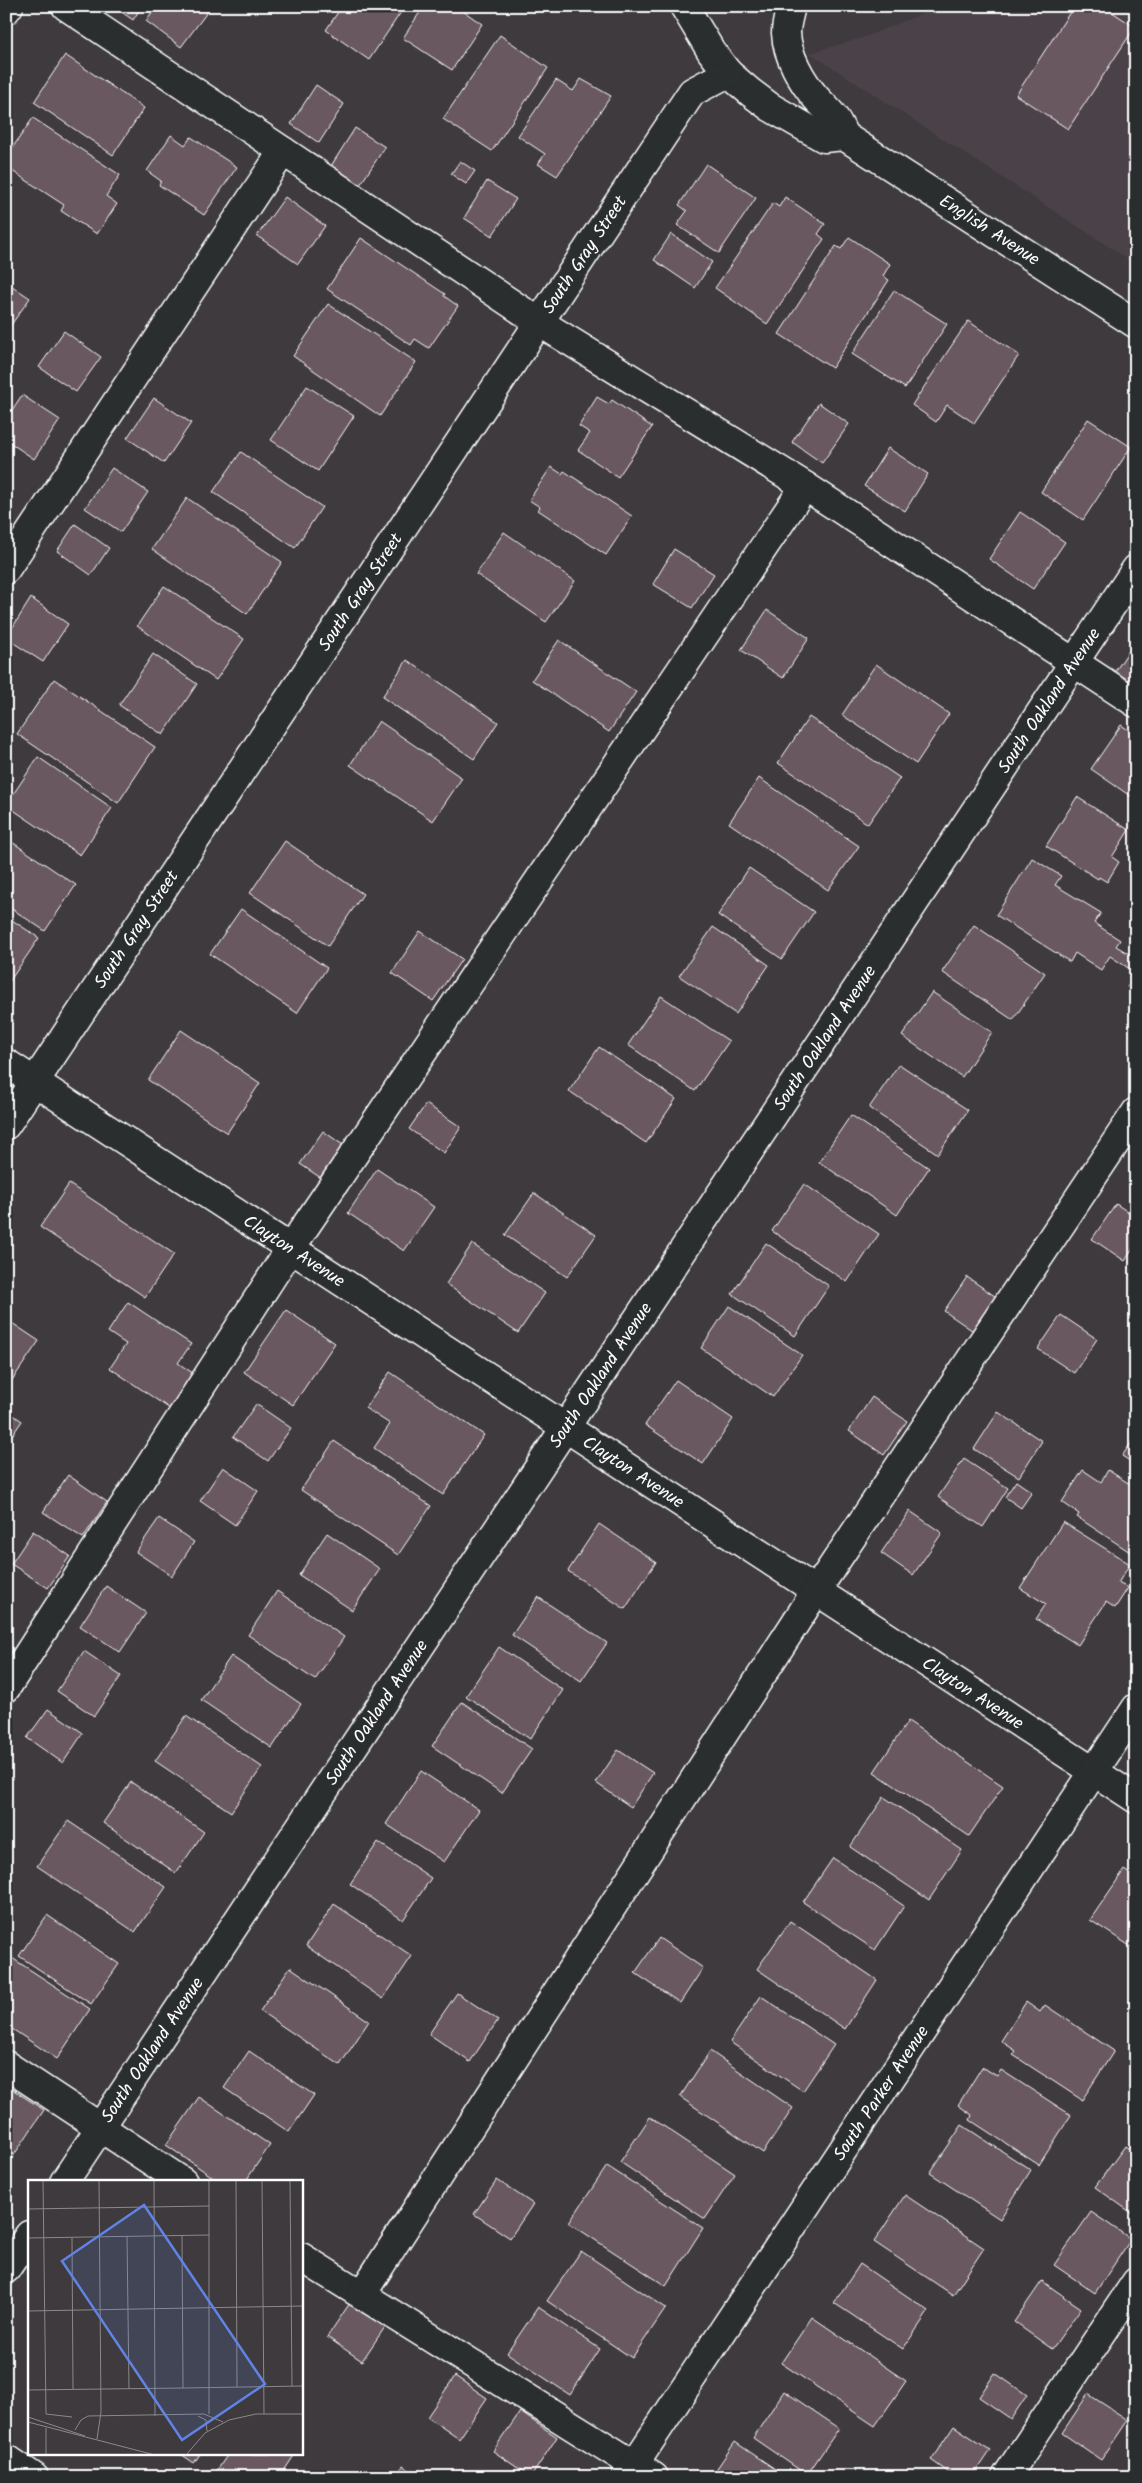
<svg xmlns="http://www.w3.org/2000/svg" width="1142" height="2483" font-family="Kalam,sans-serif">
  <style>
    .built { fill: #4c4348 }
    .building { fill: #6b5961; stroke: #fff }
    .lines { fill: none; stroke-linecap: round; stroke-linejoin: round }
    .minor-casing { stroke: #fff; stroke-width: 31 }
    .minor { stroke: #2a2d2e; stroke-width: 28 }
    .labels { text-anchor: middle; stroke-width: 4; stroke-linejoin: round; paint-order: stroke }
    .street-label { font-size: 18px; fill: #fff; stroke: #2a2d2e }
    .inset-road { fill: none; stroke: #8b898b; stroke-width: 1 }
    .view { fill: #6183e4; fill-opacity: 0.15; stroke: #6183e4; stroke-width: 2.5 }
    .inset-edge { fill: none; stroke: #fff; stroke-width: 2.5 }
  </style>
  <rect width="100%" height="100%" fill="#3e3a3d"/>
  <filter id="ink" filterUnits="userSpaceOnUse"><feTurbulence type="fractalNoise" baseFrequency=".02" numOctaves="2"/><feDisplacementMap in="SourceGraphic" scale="10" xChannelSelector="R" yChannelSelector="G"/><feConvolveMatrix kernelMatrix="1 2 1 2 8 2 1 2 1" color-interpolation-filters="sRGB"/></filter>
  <g filter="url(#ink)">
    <polygon class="built" points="942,6 1136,6 1136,264 810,53 862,38"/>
    <g class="building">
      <polygon points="113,6 142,6 133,20"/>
      <polygon points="156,6 202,6 208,11 181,47 146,21"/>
      <polygon points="342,6 405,6 369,60 326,30"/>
      <polygon points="424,6 456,6 482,24 452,70 403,38"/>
      <polygon points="1074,6 1103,6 1135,27 1068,129 1016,95"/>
      <polygon points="500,35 548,68 492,151 443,119"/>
      <polygon points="65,55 144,108 113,155 34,102"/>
      <polygon points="581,79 611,96 557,176 538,164 545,154 518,136 556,80 573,91"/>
      <polygon points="316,85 344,104 319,143 291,124"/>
      <polygon points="33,118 120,175 106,196 117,204 97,234 61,211 64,205 6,167 6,157"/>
      <polygon points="355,128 385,147 360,185 331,166"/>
      <polygon points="171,135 185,145 191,137 237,167 204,215 159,185 161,181 147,171"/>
      <polygon points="460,161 475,171 466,184 451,174"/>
      <polygon points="706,164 756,198 719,253 677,225 687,211 679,205"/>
      <polygon points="487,181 516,199 492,236 464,218"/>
      <polygon points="285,197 325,226 298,264 257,236"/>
      <polygon points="785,197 825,224 818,234 824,239 767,324 715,288 773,203 779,207"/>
      <polygon points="671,234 712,262 695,288 654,260"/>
      <polygon points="849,237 890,264 883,276 889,280 832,368 779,334 836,246 841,249"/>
      <polygon points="361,238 445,294 444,296 458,306 429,348 415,339 411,345 327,289"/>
      <polygon points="6,282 30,298 6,332"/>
      <polygon points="894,290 947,324 905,388 852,354"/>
      <polygon points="328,304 416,362 380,416 293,356"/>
      <polygon points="968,321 1019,355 974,423 947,405 936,422 912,405"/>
      <polygon points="64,331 101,357 76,392 39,367"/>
      <polygon points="307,386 354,416 318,471 271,440"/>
      <polygon points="22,395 60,420 34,459 6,440 6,419"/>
      <polygon points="597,397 609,404 612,400 652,427 618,477 578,450 590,433 579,426"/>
      <polygon points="154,398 191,423 164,463 127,438"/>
      <polygon points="819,403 849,424 822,463 792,442"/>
      <polygon points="1088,419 1131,447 1083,520 1041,492"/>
      <polygon points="888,448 928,474 905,511 864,486"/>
      <polygon points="241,452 322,507 295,548 213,492"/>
      <polygon points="551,467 562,474 564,471 632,516 606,555 538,510 540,507 529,500"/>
      <polygon points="112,468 148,492 121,532 85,508"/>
      <polygon points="187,498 282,562 247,614 152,549"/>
      <polygon points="1020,512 1065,542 1033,589 989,559"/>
      <polygon points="75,524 109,548 91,575 57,551"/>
      <polygon points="504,532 575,581 546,622 476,574"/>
      <polygon points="674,549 714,574 692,608 653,584"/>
      <polygon points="164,586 244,639 216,680 137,626"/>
      <polygon points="31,598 68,624 43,662 6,638"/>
      <polygon points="767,610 809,638 783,678 741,650"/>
      <polygon points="559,640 636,692 609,732 532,680"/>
      <polygon points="1136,640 1136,696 1110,679"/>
      <polygon points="153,654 197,684 163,735 119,705"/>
      <polygon points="407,660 498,722 474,759 382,697"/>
      <polygon points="876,664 949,714 916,764 842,715"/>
      <polygon points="54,679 155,747 118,803 17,734"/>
      <polygon points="809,717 900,778 868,824 778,763"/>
      <polygon points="379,721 462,778 433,821 350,765"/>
      <polygon points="1121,725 1136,735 1136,800 1091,769"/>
      <polygon points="38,757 112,808 80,855 6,805"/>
      <polygon points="759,778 859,846 828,890 729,823"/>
      <polygon points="1077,797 1129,830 1112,857 1119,862 1107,882 1099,877 1098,879 1046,846"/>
      <polygon points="6,838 76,885 45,931 6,905"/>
      <polygon points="285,841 363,894 328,946 250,893"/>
      <polygon points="1032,858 1061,876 1055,885 1101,913 1094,923 1120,940 1116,946 1136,958 1136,992 1127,987 1136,973 1110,956 1101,970 1075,953 1070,962 996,915"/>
      <polygon points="749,868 814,912 782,959 718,915"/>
      <polygon points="241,909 327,968 297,1013 210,954"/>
      <polygon points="6,916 39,938 7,985 6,984"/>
      <polygon points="974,925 1045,973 1013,1020 942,972"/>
      <polygon points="713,927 769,965 736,1014 679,976"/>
      <polygon points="420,931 462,959 433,1001 392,973"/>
      <polygon points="932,992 992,1032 962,1077 902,1036"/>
      <polygon points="661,996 729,1041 695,1091 628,1045"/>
      <polygon points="181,1030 260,1083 227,1133 148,1080"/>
      <polygon points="599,1047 676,1099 646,1143 569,1091"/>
      <polygon points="899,1064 968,1110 938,1154 869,1108"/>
      <polygon points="426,1104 461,1127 444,1153 409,1129"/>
      <polygon points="851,1115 929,1168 897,1215 819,1162"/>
      <polygon points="323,1131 343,1145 321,1178 300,1164"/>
      <polygon points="377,1169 434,1207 404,1251 348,1213"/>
      <polygon points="69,1184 174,1254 145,1297 40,1227"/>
      <polygon points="804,1184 879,1234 847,1282 772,1231"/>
      <polygon points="534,1193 596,1235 567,1277 505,1235"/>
      <polygon points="1116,1204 1136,1217 1136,1244 1125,1261 1092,1239"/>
      <polygon points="766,1243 829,1286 795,1336 732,1294"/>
      <polygon points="472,1244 545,1293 518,1333 446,1284"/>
      <polygon points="967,1277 1002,1301 979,1335 944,1311"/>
      <polygon points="128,1302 191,1344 178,1363 200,1378 176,1413 110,1368 126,1344 108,1332"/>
      <polygon points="729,1306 802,1355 773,1397 701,1348"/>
      <polygon points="286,1310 335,1343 293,1405 244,1372"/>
      <polygon points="1061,1315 1097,1339 1074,1373 1038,1349"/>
      <polygon points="6,1319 39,1341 6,1389"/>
      <polygon points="390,1372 484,1435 443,1495 374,1448 390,1424 365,1408"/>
      <polygon points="676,1380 733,1419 703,1464 645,1425"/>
      <polygon points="872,1397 907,1421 884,1455 849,1431"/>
      <polygon points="256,1404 291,1428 268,1461 233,1437"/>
      <polygon points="6,1410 22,1421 6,1444"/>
      <polygon points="998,1412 1042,1441 1019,1477 974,1449"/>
      <polygon points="1136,1436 1136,1465 1122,1456"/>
      <polygon points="334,1441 431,1506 398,1555 301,1490"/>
      <polygon points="964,1459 1008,1488 983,1527 938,1497"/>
      <polygon points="223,1467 258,1491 235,1525 200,1501"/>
      <polygon points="1083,1470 1101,1482 1108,1470 1136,1488 1136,1556 1077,1517 1079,1514 1062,1502"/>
      <polygon points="68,1475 107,1502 83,1538 43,1512"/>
      <polygon points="1016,1481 1032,1492 1021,1508 1005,1497"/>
      <polygon points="910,1511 942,1533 913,1575 881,1553"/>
      <polygon points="159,1518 194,1542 172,1576 136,1552"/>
      <polygon points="1063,1522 1130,1564 1118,1583 1128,1588 1115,1608 1106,1602 1078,1645 1036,1619 1046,1604 1020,1588"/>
      <polygon points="599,1524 656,1562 625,1609 568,1571"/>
      <polygon points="33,1531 70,1556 48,1588 11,1564"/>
      <polygon points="327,1533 380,1569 352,1610 299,1575"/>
      <polygon points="106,1586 146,1613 120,1652 80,1626"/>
      <polygon points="277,1591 344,1637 315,1680 248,1635"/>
      <polygon points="538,1597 607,1643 581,1681 512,1635"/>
      <polygon points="499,1647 563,1690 530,1739 466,1696"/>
      <polygon points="84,1651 121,1676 94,1716 57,1691"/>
      <polygon points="231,1656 301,1704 272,1748 201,1700"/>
      <polygon points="462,1702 532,1749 502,1793 432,1746"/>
      <polygon points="48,1709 83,1733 63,1763 27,1738"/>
      <polygon points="186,1716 262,1767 231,1812 155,1761"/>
      <polygon points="908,1721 1003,1786 969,1836 874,1772"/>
      <polygon points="618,1750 653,1773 631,1807 596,1783"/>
      <polygon points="421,1771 479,1810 444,1862 386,1824"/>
      <polygon points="131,1782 204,1832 176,1873 103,1823"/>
      <polygon points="884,1797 962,1850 929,1900 850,1847"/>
      <polygon points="68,1821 166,1887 135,1932 37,1866"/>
      <polygon points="378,1842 431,1878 403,1920 350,1884"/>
      <polygon points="833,1858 904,1906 875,1950 803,1902"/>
      <polygon points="1124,1870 1136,1878 1136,1950 1090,1920"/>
      <polygon points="334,1904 412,1956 383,1999 306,1946"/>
      <polygon points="47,1915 119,1964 91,2004 19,1956"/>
      <polygon points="790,1921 877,1980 845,2029 757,1969"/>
      <polygon points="659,1938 703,1968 680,2003 635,1973"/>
      <polygon points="12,1958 90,2009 57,2059 6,2025 6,1967"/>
      <polygon points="290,1967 369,2021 340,2065 260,2011"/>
      <polygon points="457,1993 498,2020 470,2062 429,2034"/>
      <polygon points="761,1996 834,2045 803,2091 730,2042"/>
      <polygon points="1026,2002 1040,2012 1045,2005 1114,2051 1082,2100 1013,2055 1016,2051 1001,2041"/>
      <polygon points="249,2051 314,2095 289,2132 224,2088"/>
      <polygon points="710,2051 793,2108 763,2153 680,2097"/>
      <polygon points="982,2067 997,2076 1001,2070 1071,2115 1039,2165 970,2120 972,2115 958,2105"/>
      <polygon points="6,2085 44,2110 10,2161 6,2158"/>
      <polygon points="199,2097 270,2145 245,2182 220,2182 166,2145"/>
      <polygon points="650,2117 735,2174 705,2219 620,2162"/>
      <polygon points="962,2125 1031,2170 1000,2219 930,2173"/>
      <polygon points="1125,2146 1136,2153 1136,2216 1095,2187"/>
      <polygon points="607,2166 703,2228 666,2286 569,2223"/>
      <polygon points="497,2180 533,2204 510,2238 474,2214"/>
      <polygon points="905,2195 984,2248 953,2295 874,2242"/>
      <polygon points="1091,2212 1131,2239 1095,2293 1054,2265"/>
      <polygon points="581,2251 666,2308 632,2358 547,2301"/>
      <polygon points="860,2264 929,2311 903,2349 834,2303"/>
      <polygon points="1042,2281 1081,2308 1052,2349 1014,2322"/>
      <polygon points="350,2303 385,2327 362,2361 327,2337"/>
      <polygon points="538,2307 600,2349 570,2395 507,2353"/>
      <polygon points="812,2317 906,2381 875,2426 781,2363"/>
      <polygon points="995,2373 1027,2395 1011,2419 979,2397"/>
      <polygon points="455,2376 487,2398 459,2439 427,2417"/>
      <polygon points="784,2391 839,2428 807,2475 753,2438"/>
      <polygon points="1088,2394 1128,2420 1101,2460 1062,2433"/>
      <polygon points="520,2412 557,2437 531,2477 493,2451"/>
      <polygon points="954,2426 990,2450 972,2477 955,2477 931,2460"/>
      <polygon points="735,2442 787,2477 711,2477"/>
      <polygon points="181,2454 200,2454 194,2463"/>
      <polygon points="228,2454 295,2454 280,2477 223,2477 216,2472"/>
      <polygon points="403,2466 419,2477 395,2477"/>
    </g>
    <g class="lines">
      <g class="minor-casing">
        <g id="minor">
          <path id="s1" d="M684,6L711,51L728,73L750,92L770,107L824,138L844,136L1136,324"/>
          <path d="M791,6C789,15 786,24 786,33C787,56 802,82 817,99C831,113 836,117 844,136"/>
          <polyline points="6,10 9,6"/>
          <polyline points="805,486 1136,703"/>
          <polyline points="6,569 283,151"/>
          <path id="s2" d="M6,1063L1136,1799"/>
          <path id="s3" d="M6,1125L692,92L728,73"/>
          <polyline points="6,1688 290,1249 805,486 539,322 66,6"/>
          <polyline points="6,2065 183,2182"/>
          <path id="s4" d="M64,2182L1136,569"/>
          <polyline points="301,2257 654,2477"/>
          <polyline points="6,2269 29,2235"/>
          <polyline points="362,2294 816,1591 1136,1112"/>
          <polyline points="6,2458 34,2477"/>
          <path id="s5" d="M626,2477L1136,1708"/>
          <polyline points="1006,2477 1136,2282"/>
        </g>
      </g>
      <use href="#minor" class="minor"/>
    </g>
  </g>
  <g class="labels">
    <g class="street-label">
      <text dy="6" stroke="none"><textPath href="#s1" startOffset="390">English Avenue</textPath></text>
      <text dy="6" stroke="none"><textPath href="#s3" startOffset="1045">South Gray Street</textPath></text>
      <text dy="6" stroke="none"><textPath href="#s3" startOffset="640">South Gray Street</textPath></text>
      <text dy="6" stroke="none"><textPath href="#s4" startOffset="1779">South Oakland Avenue</textPath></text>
      <text dy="6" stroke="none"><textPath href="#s3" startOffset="235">South Gray Street</textPath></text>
      <text dy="6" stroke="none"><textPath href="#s4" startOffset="1374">South Oakland Avenue</textPath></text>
      <text dy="6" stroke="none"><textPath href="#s2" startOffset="344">Clayton Avenue</textPath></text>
      <text dy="6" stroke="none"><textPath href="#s4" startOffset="969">South Oakland Avenue</textPath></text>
      <text dy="6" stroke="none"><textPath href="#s2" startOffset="749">Clayton Avenue</textPath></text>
      <text dy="6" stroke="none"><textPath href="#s2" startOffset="1154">Clayton Avenue</textPath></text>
      <text dy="6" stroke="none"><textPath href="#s4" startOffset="564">South Oakland Avenue</textPath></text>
      <text dy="6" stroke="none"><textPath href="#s4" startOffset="159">South Oakland Avenue</textPath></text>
      <text dy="6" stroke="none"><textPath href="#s5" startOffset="461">South Parker Avenue</textPath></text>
    </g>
  </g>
  <g transform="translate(28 2180)">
    <rect width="275" height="275" fill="#3e3a3d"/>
    <path class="inset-road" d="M15,0L18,234L44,237M126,0L127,236M208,0L209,207M234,0L236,234M262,0L264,206M0,29L181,26M154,55L155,208L275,206M99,56L101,209M0,58L181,55M44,58L45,209M0,131L275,126M0,210L155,208M181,234V0M170,236L178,240L179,251M0,237L57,256M0,242L127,275M47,250L53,240L60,236L176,234L195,242M69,259L73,232L71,0M18,275V248M158,275L177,253L201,240L228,234H275"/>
    <path class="view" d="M116,25L237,204L154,260L34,81Z"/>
    <rect width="275" height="275" class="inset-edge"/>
  </g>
  <rect width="1142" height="2483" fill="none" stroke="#2a2d2e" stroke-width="25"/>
  <rect x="12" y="12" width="1117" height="2458" fill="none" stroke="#fff" stroke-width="2" filter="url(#ink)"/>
</svg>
